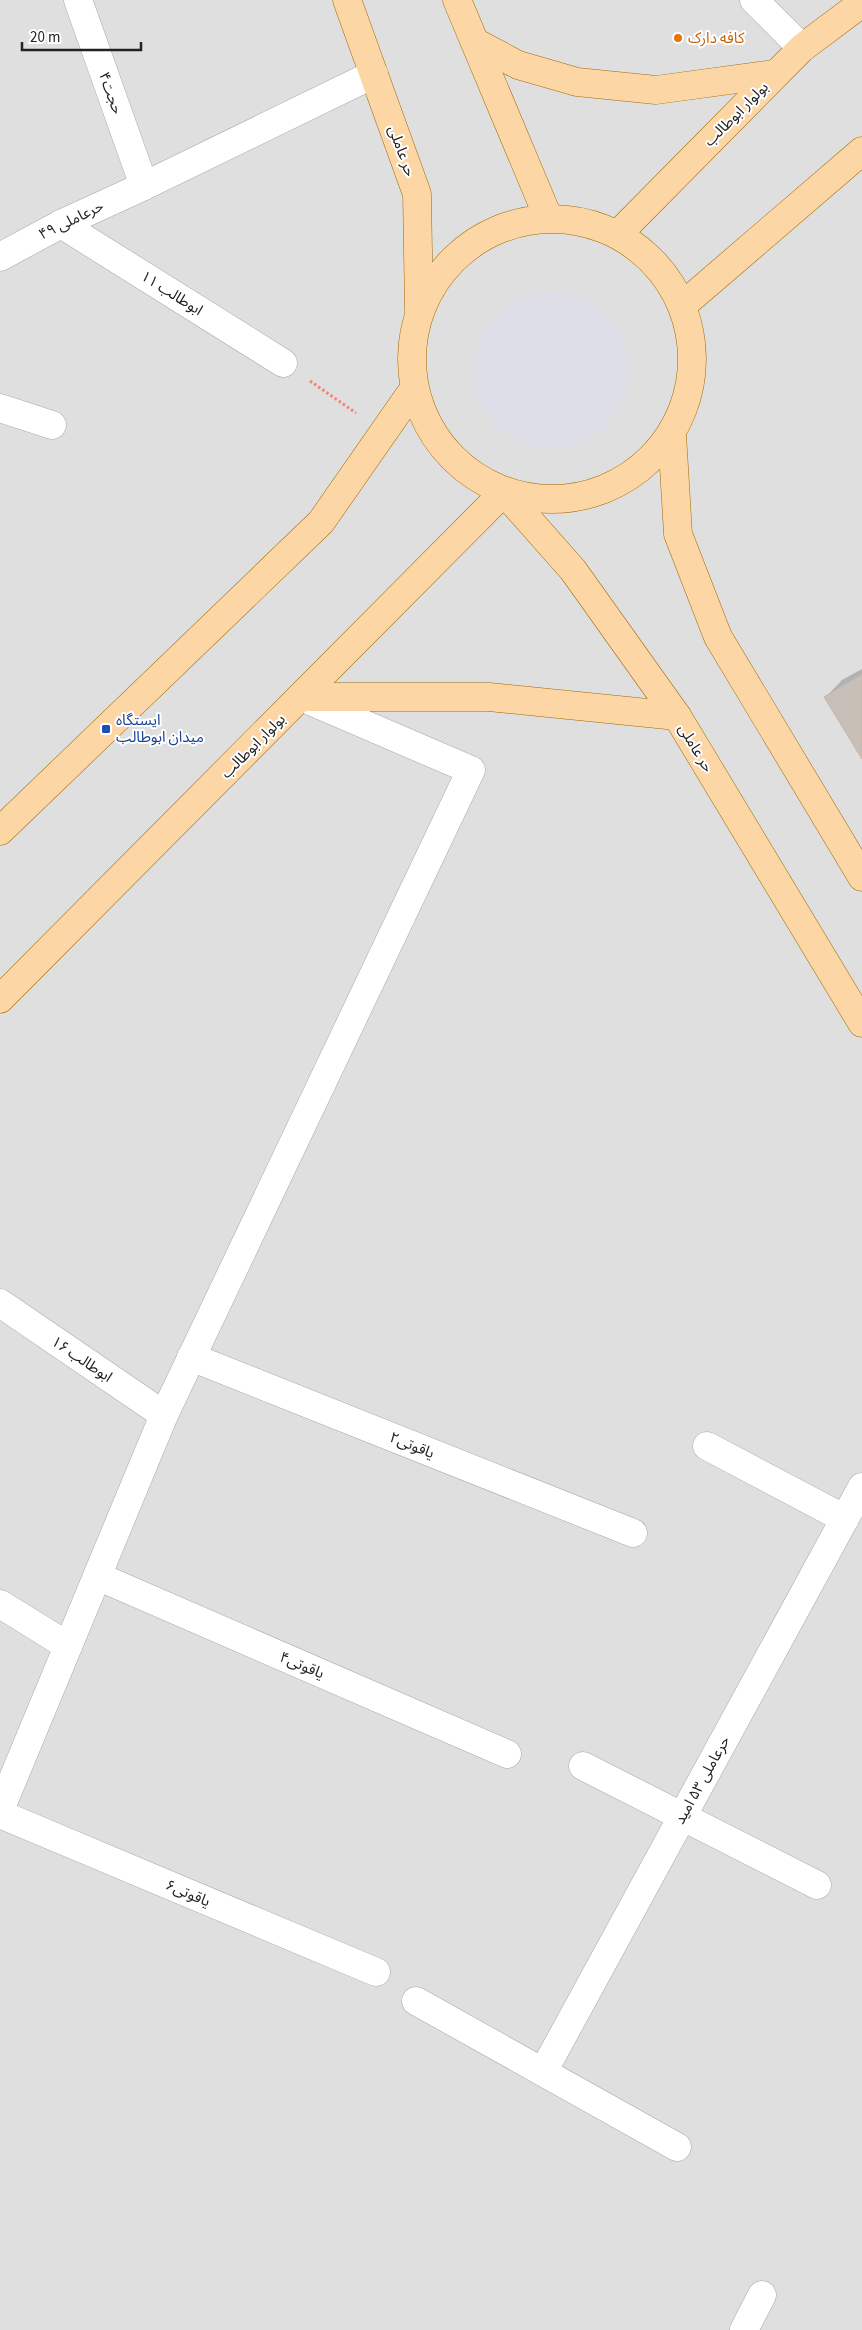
<svg xmlns="http://www.w3.org/2000/svg" width="862" height="2330" font-family="'Source Sans 3','Noto Sans Arabic',sans-serif">
  <style>
    .residential { fill: #e0dfdf }
    .plaza { fill: #dddde8 }
    .shadow { fill: #0003 }
    .building { fill: #c7bfb8; stroke: #c4b6ab }
    .lines { fill: none; stroke-linecap: round; stroke-linejoin: round }
    .minor-casing { stroke: #a9a9a9; stroke-width: 29 }
    .major-casing { stroke: #a06b00; stroke-width: 29 }
    .path { stroke: #fa8072; stroke-width: 3; stroke-dasharray: 2.5 2.5; stroke-linecap: butt }
    .minor { stroke: #fff; stroke-width: 28 }
    .major { stroke: #fcd6a4; stroke-width: 28 }
    .food-dot { fill: #e8710a; stroke: #fff; stroke-width: 2 }
    .transit-dot { fill: #1a4fb4; stroke: #fff; stroke-width: 2 }
    .labels { text-anchor: middle; stroke-width: 4; stroke-linejoin: round; paint-order: stroke }
    .food-label { font-size: 15px; fill: #c56008; stroke: #fff; text-anchor: start }
    .street-label { font-size: 15px; fill: #222; stroke: #fff }
    .transit-label { font-size: 15px; fill: #164399; stroke: #fff; text-anchor: start }
  </style>
  <rect width="100%" height="100%" fill="#f2efe9"/>
  <rect class="residential" x="0" y="0" width="862" height="2330"/>
  <circle class="plaza" cx="551" cy="370" r="78"/>
  <polygon class="shadow" points="862,669 862,757 826,697 842,680"/>
  <polygon class="building" points="862,674 862,759 824,697"/>
  <g class="lines">
    <g class="minor-casing">
      <g id="minor">
        <polyline points="78,0 144,186"/>
        <polyline points="754,0 802,48"/>
        <polyline points="61,224 283,363"/>
        <polyline points="0,257 61,224 144,186 374,74"/>
        <polyline points="0,408 52,425"/>
        <polyline points="0,1303 164,1415"/>
        <polyline points="191,1357 633,1533"/>
        <polyline points="707,1446 845,1519"/>
        <polyline points="97,1576 507,1754"/>
        <polyline points="0,1604 68,1646"/>
        <polyline points="583,1766 817,1885"/>
        <polyline points="0,1810 164,1415 471,770 301,697"/>
        <polyline points="0,1814 376,1972"/>
        <polyline points="416,2001 677,2147"/>
        <polyline points="543,2072 862,1487"/>
        <polyline points="744,2330 762,2295"/>
      </g>
    </g>
    <g class="major-casing">
      <g id="major">
        <polyline points="347,0 417,194 419,310"/>
        <polyline points="457,0 548,217"/>
        <polyline points="475,42 518,65 577,82 656,90 775,74"/>
        <circle cx="552" cy="359" r="140"/>
        <polyline points="618,234 802,48 862,3"/>
        <polyline points="683,305 862,151"/>
        <polyline points="672,434 678,534 718,637 862,877"/>
        <polyline points="504,492 573,570 677,716 862,1023"/>
        <polyline points="301,697 489,697 677,716"/>
        <polyline points="0,831 321,522 413,390"/>
        <polyline points="0,999 504,492"/>
      </g>
    </g>
    <polyline class="path" points="310,381 356,413"/>
    <use href="#minor" class="minor"/>
    <use href="#major" class="major"/>
  </g>
  <circle class="food-dot" cx="678" cy="38" r="5"/>
  <rect class="transit-dot" x="101" y="724" width="10" height="10" rx="2.5"/>
  <g class="labels">
    <g class="food-label">
      <text x="688" y="43">کافه دارک</text>
    </g>
    <g class="street-label">
      <text transform="translate(111 93) rotate(70)" y="5">حجت۴</text>
      <text transform="translate(736 114) rotate(-45)" y="5">بولوار ابوطالب</text>
      <text transform="translate(402 151) rotate(70)" y="5">حر عاملی</text>
      <text transform="translate(71 220) rotate(-26)" y="5">حرعاملی ۴۹</text>
      <text transform="translate(172 293) rotate(32)" y="5">ابوطالب ۱۱</text>
      <text transform="translate(253 746) rotate(-45)" y="5">بولوار ابوطالب</text>
      <text transform="translate(696 748) rotate(59)" y="5">حر عاملی</text>
      <text transform="translate(82 1359) rotate(34)" y="5">ابوطالب ۱۶</text>
      <text transform="translate(412 1445) rotate(22)" y="5">یاقوتی۲</text>
      <text transform="translate(302 1665) rotate(23)" y="5">یاقوتی۴</text>
      <text transform="translate(702 1780) rotate(-61)" y="5">حرعاملی ۵۳ امید</text>
      <text transform="translate(188 1893) rotate(23)" y="5">یاقوتی۶</text>
    </g>
    <g class="transit-label">
      <text x="116" y="725">ایستگاه<tspan x="116" dy="17">میدان ابوطالب</tspan></text>
    </g>
  </g>
  <path d="M22 42v8h119v-8" fill="none" stroke="#222222" stroke-width="2.5"/>
  <text x="30" y="42" font-size="15" fill="#222222" stroke="#ffffff" stroke-width="4" paint-order="stroke">20 m</text>
</svg>
